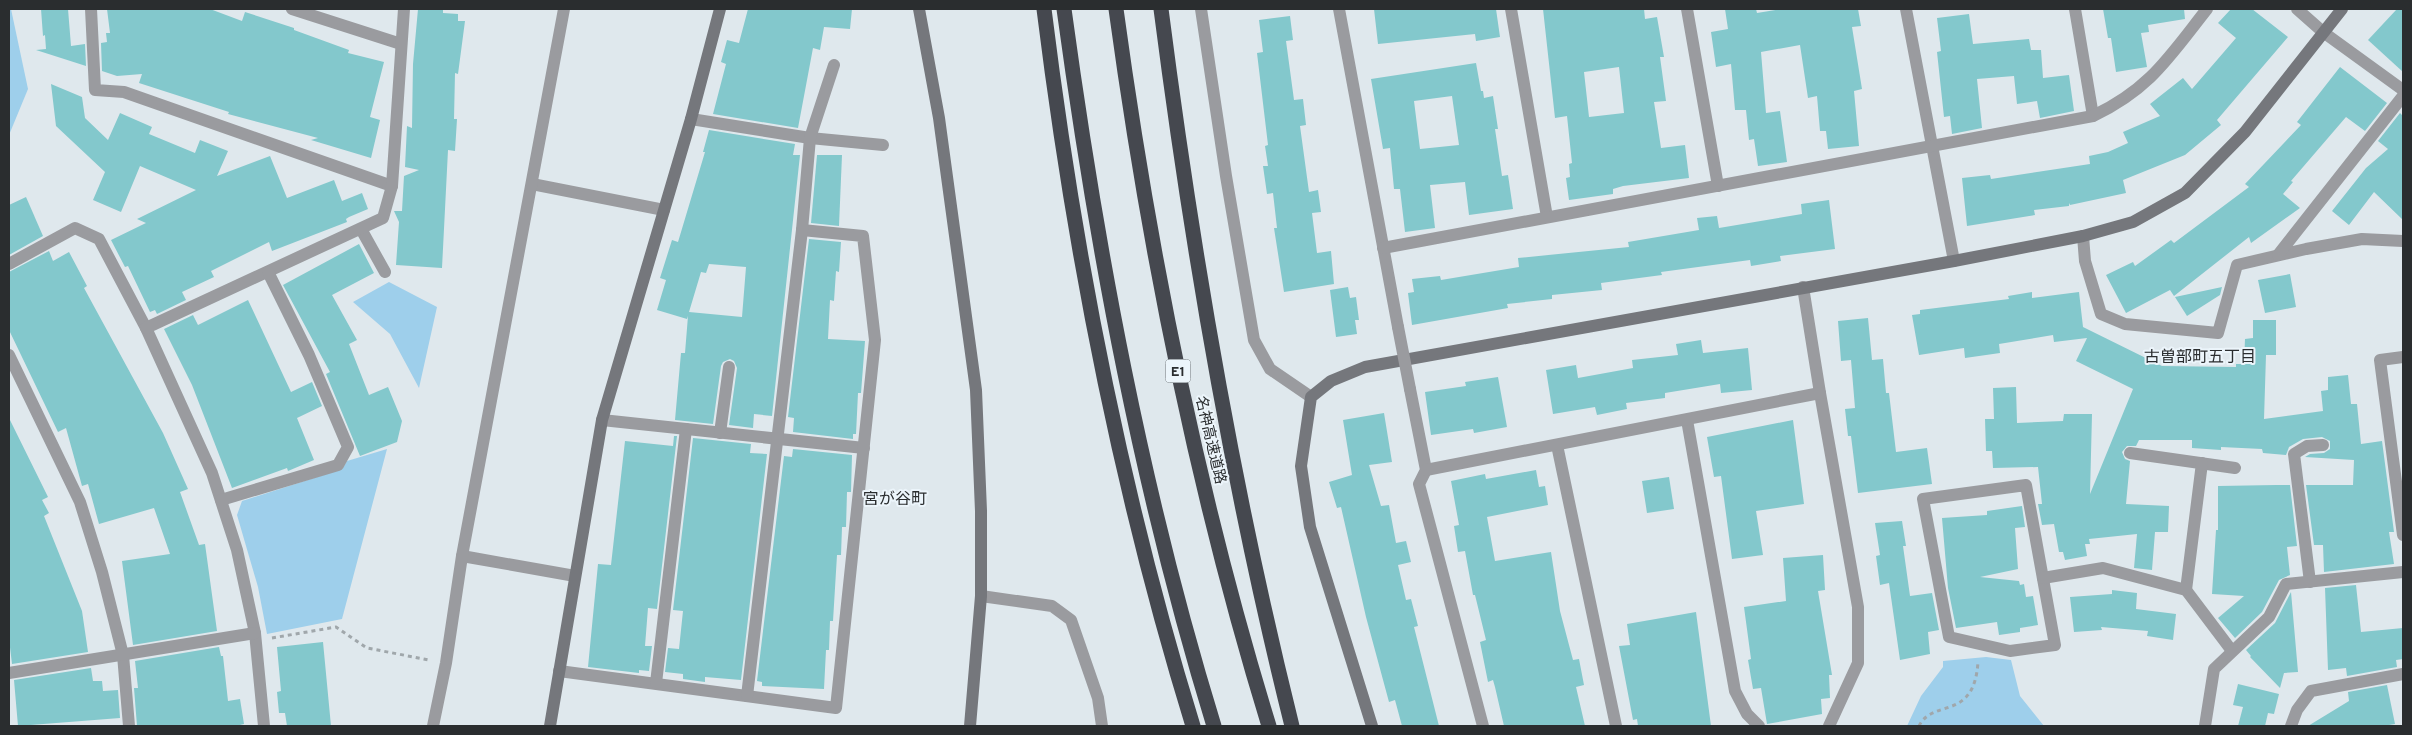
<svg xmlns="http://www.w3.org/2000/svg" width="2412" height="735" font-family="Overpass,'Noto Sans JP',sans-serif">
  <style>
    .green { fill: #9ecfeb }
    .building { fill: #83c8cc; fill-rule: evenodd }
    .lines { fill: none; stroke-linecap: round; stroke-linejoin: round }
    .path { stroke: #a0a7ab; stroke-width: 3; stroke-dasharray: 4 4; stroke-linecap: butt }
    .street { stroke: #9a9b9f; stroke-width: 12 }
    .secondary { stroke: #75777c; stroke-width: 12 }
    .highway { stroke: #45484f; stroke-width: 15 }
    .street-bridge { stroke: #9a9b9f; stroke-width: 12 }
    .labels { text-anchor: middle; stroke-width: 4; stroke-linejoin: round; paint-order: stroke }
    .shield { fill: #ecf5fb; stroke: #64696c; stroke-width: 1 }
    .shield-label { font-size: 14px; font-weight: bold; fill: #2a2d2f }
    .street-label { font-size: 15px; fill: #2a2d2f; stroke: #ecf5fb }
    .neighbourhood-label { font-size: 16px; fill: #2a2d2f; stroke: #ecf5fb }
  </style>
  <rect width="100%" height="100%" fill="#dfe8ed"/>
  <g class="green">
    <polygon points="9,9 11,9 28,89 9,135"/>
    <polygon points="389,282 437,307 419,388 390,334 353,302"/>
    <polygon points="387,449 342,619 267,634 258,587 237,515 242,501 342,469 347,461"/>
    <polygon points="1986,657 2011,660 2020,696 2044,726 1907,726 1921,696 1943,667 1943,661"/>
  </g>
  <g class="building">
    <polygon points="41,9 68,9 71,46 85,44 86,66 36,50 46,49 45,35 43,36"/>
    <polygon points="107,9 210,9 242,21 245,12 294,28 294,30 349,50 348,53 384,62 370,117 380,120 371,158 311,140 318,138 228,114 229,112 139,83 142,74 117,76 102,71 101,43 107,42 106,33 110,33"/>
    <polygon points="418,9 443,9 443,13 458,14 458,21 465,21 458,74 455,73 454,119 457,119 455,151 448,150 442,268 396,265 399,222 394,211 402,211 404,176 419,170 405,167 407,126 412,128 413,64"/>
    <polygon points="748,9 852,9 850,29 824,27 820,50 813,48 798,128 713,114 726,64 721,62 727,40 739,43"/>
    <polygon points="1374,9 1496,9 1500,37 1476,41 1475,34 1378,44"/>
    <path d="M1543,9H1644L1645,19L1657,17L1664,57H1660L1666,101L1654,102L1661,148L1685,145L1689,178L1623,186L1613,189V194L1569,200L1566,178L1570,177L1569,164L1572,163L1567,116L1555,118ZM1619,67L1624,113L1589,117L1584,72Z"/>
    <polygon points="1725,9 1756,9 1757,13 1781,9 1858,9 1861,26 1852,27 1862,89 1854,91 1859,146 1828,149 1826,131 1820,131 1817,96 1808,98 1800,45 1761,52 1766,113 1780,111 1787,162 1758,166 1754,139 1749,140 1746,110 1735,110 1731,64 1716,67 1711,32 1728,29"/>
    <polygon points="2103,9 2184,9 2185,19 2148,25 2149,32 2141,33 2147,67 2116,72 2111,38 2108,38"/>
    <polygon points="2231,9 2252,9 2288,37 2217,120 2221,125 2185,155 2123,180 2126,193 2070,205 2069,203 2069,206 2034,210 2035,215 1967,226 1962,178 1990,175 1991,179 2090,164 2089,156 2108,152 2128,143 2123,132 2160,116 2150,104 2183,78 2192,89 2236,38 2218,23"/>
    <polygon points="2397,9 2403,9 2403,72 2368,40"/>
    <polygon points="1969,14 1973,44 2029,39 2031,50 2041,50 2043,78 2069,75 2074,111 2040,118 2037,101 2017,104 2014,76 1977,79 1982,128 1952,134 1950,116 1944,117 1937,52 1941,51 1937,18"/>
    <polygon points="1290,16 1293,40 1286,41 1294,100 1303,99 1306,125 1300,126 1309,192 1318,190 1321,212 1312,213 1317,253 1331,251 1334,284 1284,292 1274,228 1277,228 1273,193 1267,194 1263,166 1268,166 1265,146 1268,145 1257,53 1263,52 1259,20"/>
    <path d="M1476,63L1481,91H1483L1484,98L1493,96L1498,129H1495L1502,176L1508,175L1513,209L1469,215L1465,182L1430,185L1435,228L1405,232L1400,189H1394L1390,148L1383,149L1371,79ZM1452,96L1459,145L1420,149L1414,101Z"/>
    <polygon points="2340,67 2387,103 2365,131 2346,117 2291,181 2293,182 2283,194 2300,208 2251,243 2249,237 2174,296 2170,290 2126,313 2106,275 2133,262 2135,266 2171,240 2174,243 2249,187 2245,184 2301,125 2297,122"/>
    <polygon points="51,84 82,97 85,118 108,140 120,113 152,127 149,134 195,153 200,140 228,151 217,176 270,156 287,198 334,180 342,201 362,193 368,209 349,217 346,219 347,222 272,251 269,242 211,271 214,277 182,292 186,300 157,314 155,310 150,312 128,266 125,267 111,240 146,223 137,219 196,190 140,166 121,212 93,200 105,172 56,126"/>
    <polygon points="2400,113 2403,116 2403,220 2374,192 2349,225 2332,211 2366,168 2388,149 2378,141"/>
    <path d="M709,130L795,144L793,155H800L772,416L754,414L753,428L729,425L737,368L734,361L730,359L723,362L721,366L713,424L675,420L681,353H685L688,316L687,319L657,310L666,280L660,278L672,240L678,242L705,152H703ZM709,264L746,267L742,317L689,312L701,272L706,273Z"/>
    <polygon points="817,155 842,155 839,226 811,223"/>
    <polygon points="26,197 43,236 9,255 9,205"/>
    <polygon points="1829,200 1835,249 1780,256 1781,261 1751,266 1750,260 1661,272 1662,275 1601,283 1602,290 1552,295 1552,299 1507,304 1508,308 1412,325 1408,293 1414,292 1412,279 1440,276 1441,280 1519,267 1518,258 1629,247 1628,242 1699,230 1697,218 1717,216 1719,228 1802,214 1801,204"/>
    <polygon points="809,239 841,242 839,272 836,271 834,301 830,300 828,339 865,341 861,393 858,393 856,434 853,434 853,439 793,432 794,418 788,417"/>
    <polygon points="359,244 374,273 332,295 357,340 349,344 369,395 388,387 402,421 397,442 360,456 326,374 330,372 283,285"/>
    <polygon points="49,251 53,261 69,252 87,286 84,288 163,433 188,489 180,492 199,545 205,544 217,631 133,645 122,561 170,554 154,508 99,524 88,484 82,486 66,428 58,432 9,330 9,272"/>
    <polygon points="2290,274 2296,307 2265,313 2258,280"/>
    <polygon points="1348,287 1350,298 1356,297 1359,320 1355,320 1357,334 1336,337 1330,290"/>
    <polygon points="2222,287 2220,295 2187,316 2175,297"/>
    <polygon points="2032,292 2032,298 2079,292 2083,327 2162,366 2236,367 2236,364 2244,364 2245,339 2253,338 2253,320 2276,320 2276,355 2266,355 2264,419 2323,411 2321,391 2328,390 2328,377 2348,375 2351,404 2357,404 2361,444 2382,441 2394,532 2389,532 2394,564 2324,572 2323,545 2314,545 2306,485 2353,485 2354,460 2305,457 2310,454 2324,453 2330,449 2330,441 2322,437 2303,439 2289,447 2286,455 2263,453 2262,449 2221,447 2221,450 2192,448 2192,440 2139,440 2136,446 2127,446 2122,452 2125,459 2130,461 2126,504 2169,506 2168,532 2155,532 2152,570 2134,568 2137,534 2089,539 2090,544 2085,544 2087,556 2065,560 2063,552 2059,552 2054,524 2042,525 2038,504 2042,504 2038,467 1993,468 1992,451 1986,451 1985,419 1994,419 1993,388 2016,387 2017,423 2063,421 2064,414 2092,414 2090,494 2133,389 2076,361 2087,338 2054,342 2053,335 1999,344 2000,353 1965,358 1964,348 1919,355 1912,315 1920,314 1920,310 2009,299 2008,296"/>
    <polygon points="248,300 291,392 312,382 322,406 297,418 314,460 288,471 287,468 232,488 192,385 164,329 193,315 198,325"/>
    <polygon points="1868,318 1872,360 1883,359 1886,393 1889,393 1896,452 1927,448 1932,484 1858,493 1851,436 1848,436 1845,409 1855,408 1851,360 1841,361 1838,321"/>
    <polygon points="1701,340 1703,353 1748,348 1752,390 1721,393 1720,384 1665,393 1665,398 1626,403 1627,409 1597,415 1595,407 1553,414 1546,370 1576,365 1578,378 1633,368 1632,360 1678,355 1676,344"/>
    <polygon points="1498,377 1507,427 1474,433 1473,429 1431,435 1425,392 1466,386 1465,382"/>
    <polygon points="1384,413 1392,462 1369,465 1381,506 1389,505 1396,543 1406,541 1411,562 1398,565 1406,600 1411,599 1418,626 1414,627 1439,726 1402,726 1395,700 1389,702 1366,617 1341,507 1337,508 1329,482 1352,475 1343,420"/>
    <polygon points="9,418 48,497 42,500 49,513 44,516 82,611 88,652 12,664 9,639"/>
    <polygon points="1793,420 1804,504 1756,511 1763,555 1732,559 1721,476 1714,477 1707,437"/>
    <polygon points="674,436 677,436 657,609 648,608 645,646 652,646 649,671 639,670 639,673 588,667 598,564 611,565 625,441 673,446"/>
    <polygon points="693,438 751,444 750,453 767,454 741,680 705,677 705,682 683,679 683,674 665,672 668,648 679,649 683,611 673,610"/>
    <polygon points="793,449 852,455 851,492 847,492 846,527 842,527 841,555 837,555 833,621 830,621 829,650 826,650 824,689 762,686 762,682 757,681 784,456 792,457"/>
    <polygon points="1536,470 1539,487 1545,486 1548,505 1487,517 1495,561 1551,552 1560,611 1569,645 1573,660 1579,659 1584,685 1576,687 1585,726 1504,726 1495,687 1493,680 1488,682 1480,642 1486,640 1475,595 1473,595 1465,551 1458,552 1454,526 1459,525 1451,481 1485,474 1486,479"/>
    <polygon points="1669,477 1674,509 1647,513 1642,481"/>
    <polygon points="2276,485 2290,485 2297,546 2287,547 2290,575 2279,580 2262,612 2235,638 2218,618 2244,596 2212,594 2216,530 2218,530 2218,486"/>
    <polygon points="2022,506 2025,527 2015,528 2018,569 1980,577 2019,581 2020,585 2024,584 2026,597 2033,596 2038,625 2020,628 2020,632 1999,635 1997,622 1956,628 1948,588 1942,518 1987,515 1987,511"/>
    <polygon points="1902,521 1906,546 1903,546 1910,596 1932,593 1939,630 1928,632 1930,654 1900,660 1889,583 1880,585 1876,556 1880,555 1875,523"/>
    <polygon points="1823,555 1825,590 1818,591 1832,675 1829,675 1830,698 1821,699 1822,714 1767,724 1761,688 1753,689 1748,660 1751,659 1744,607 1786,601 1783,558"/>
    <polygon points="2356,585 2361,632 2403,628 2403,659 2396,660 2397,667 2347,676 2346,668 2328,670 2325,588"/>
    <polygon points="2112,590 2137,593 2136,609 2176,614 2173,640 2147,636 2148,631 2101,627 2102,630 2074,632 2070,597 2112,594"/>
    <polygon points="2291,592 2298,672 2284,673 2280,688 2250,657 2251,656 2246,650 2275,623"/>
    <polygon points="1696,612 1711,726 1638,726 1637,719 1633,720 1619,646 1630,645 1627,624"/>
    <polygon points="323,642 331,726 287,726 285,713 279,713 277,692 281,691 277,647"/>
    <polygon points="219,647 221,656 223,656 228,701 240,699 244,724 236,726 137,726 134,688 138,688 135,661"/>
    <polygon points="91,668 93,681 102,681 103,691 118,690 120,718 18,726 14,680"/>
    <polygon points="2238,684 2279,694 2274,714 2268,713 2265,726 2238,726 2243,707 2233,705"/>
    <polygon points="2387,685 2395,724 2383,726 2308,726 2349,701 2348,692"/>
  </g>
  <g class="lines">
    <g class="path">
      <polyline points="272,638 336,627 367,648 429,660"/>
      <path d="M1919,726C1933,698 1974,722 1978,662"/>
    </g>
    <g class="street">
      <polyline points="91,9 95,90 124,92 392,186"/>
      <polyline points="292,9 401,44"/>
      <polyline points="1201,9 1226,176 1254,340 1270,369 1311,397"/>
      <polyline points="1339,9 1398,327"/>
      <polyline points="1511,9 1547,217"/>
      <polyline points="1687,9 1718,186"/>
      <polyline points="1906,9 1954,261"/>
      <polyline points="2075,9 2093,116"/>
      <polyline points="2297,9 2323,32 2403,90"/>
      <polyline points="691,119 810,138 883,145"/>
      <polyline points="532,184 664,210"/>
      <polyline points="361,229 385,272"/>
      <polyline points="2083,236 2085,261 2101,314 2125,324 2218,333 2237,265 2306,249 2362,239 2403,241"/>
      <path d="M1383,248L2093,116C2150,89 2169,57 2207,9"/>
      <polyline points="2278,255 2403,96"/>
      <polyline points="9,264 75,228 99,239 146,328 212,473 237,550 255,633 264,726"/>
      <polyline points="1803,287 1820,393 1858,607 1858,663 1829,726"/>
      <polyline points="146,328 383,218 392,186 404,9"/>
      <polyline points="9,355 80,502 102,572 123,655 129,726"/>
      <polyline points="2403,357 2380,360 2403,535"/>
      <polyline points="1410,389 1426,470 1419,484 1483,726"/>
      <polyline points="602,420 864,448"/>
      <polyline points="1687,420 1735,691 1747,714 1759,726"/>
      <polyline points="720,433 729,367"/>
      <polyline points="1557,445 1616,726"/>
      <polyline points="2130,453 2235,468"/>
      <polyline points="1426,470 1820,393"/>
      <polygon points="2026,485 2055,645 2010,651 1949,637 1923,499"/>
      <polyline points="221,500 338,465 348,447 309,355 268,272"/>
      <polyline points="462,556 575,576"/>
      <polyline points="2043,578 2103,568 2186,590 2232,651"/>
      <polyline points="2310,582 2294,454 2307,446 2323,445"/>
      <polyline points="2186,590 2202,463"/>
      <polyline points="981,596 1052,606 1071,620 1098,698 1102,726"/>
      <polyline points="559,671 836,708 875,340 863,236 802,230"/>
      <polyline points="9,673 255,633"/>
      <polyline points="656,683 686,429"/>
      <polyline points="747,696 802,230 810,138 834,65"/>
      <polyline points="433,726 446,663 462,556 564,9"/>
      <polyline points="2205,726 2214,669 2269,617 2286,584 2403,572"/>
      <polyline points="2291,726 2297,710 2311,691 2403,674"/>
    </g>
    <g class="secondary">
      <polyline points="919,9 939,118 976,390 981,511 981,596 970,726"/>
      <polyline points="550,726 602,420 691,119 720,9"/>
      <polyline points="1372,726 1310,527 1301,466 1311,397 1331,381 1365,367 1954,261 2083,236 2133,222 2185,193 2245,132 2342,9"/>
    </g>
    <g class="highway">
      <path d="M1044,9C1074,251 1121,493 1193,726"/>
      <path d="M1064,9C1097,251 1142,492 1214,726"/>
      <path d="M1116,9C1149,251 1197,492 1269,726"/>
      <path d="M1161,9C1192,250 1233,490 1292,726"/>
    </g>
    <polyline class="street-bridge" points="1398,327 1410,389"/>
  </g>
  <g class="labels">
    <rect class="shield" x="1165.5" y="359.5" width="25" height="23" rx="4"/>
    <g class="shield-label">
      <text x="1178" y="376">E1</text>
    </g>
    <g class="street-label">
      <text transform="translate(1211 440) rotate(77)" y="5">名神高速道路</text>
    </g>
    <g class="neighbourhood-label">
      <text x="2200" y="362">古曽部町五丁目</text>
      <text x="895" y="504">宮が谷町</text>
    </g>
  </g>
  <rect width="2412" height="735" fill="none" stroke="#2a2d2f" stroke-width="20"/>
</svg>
